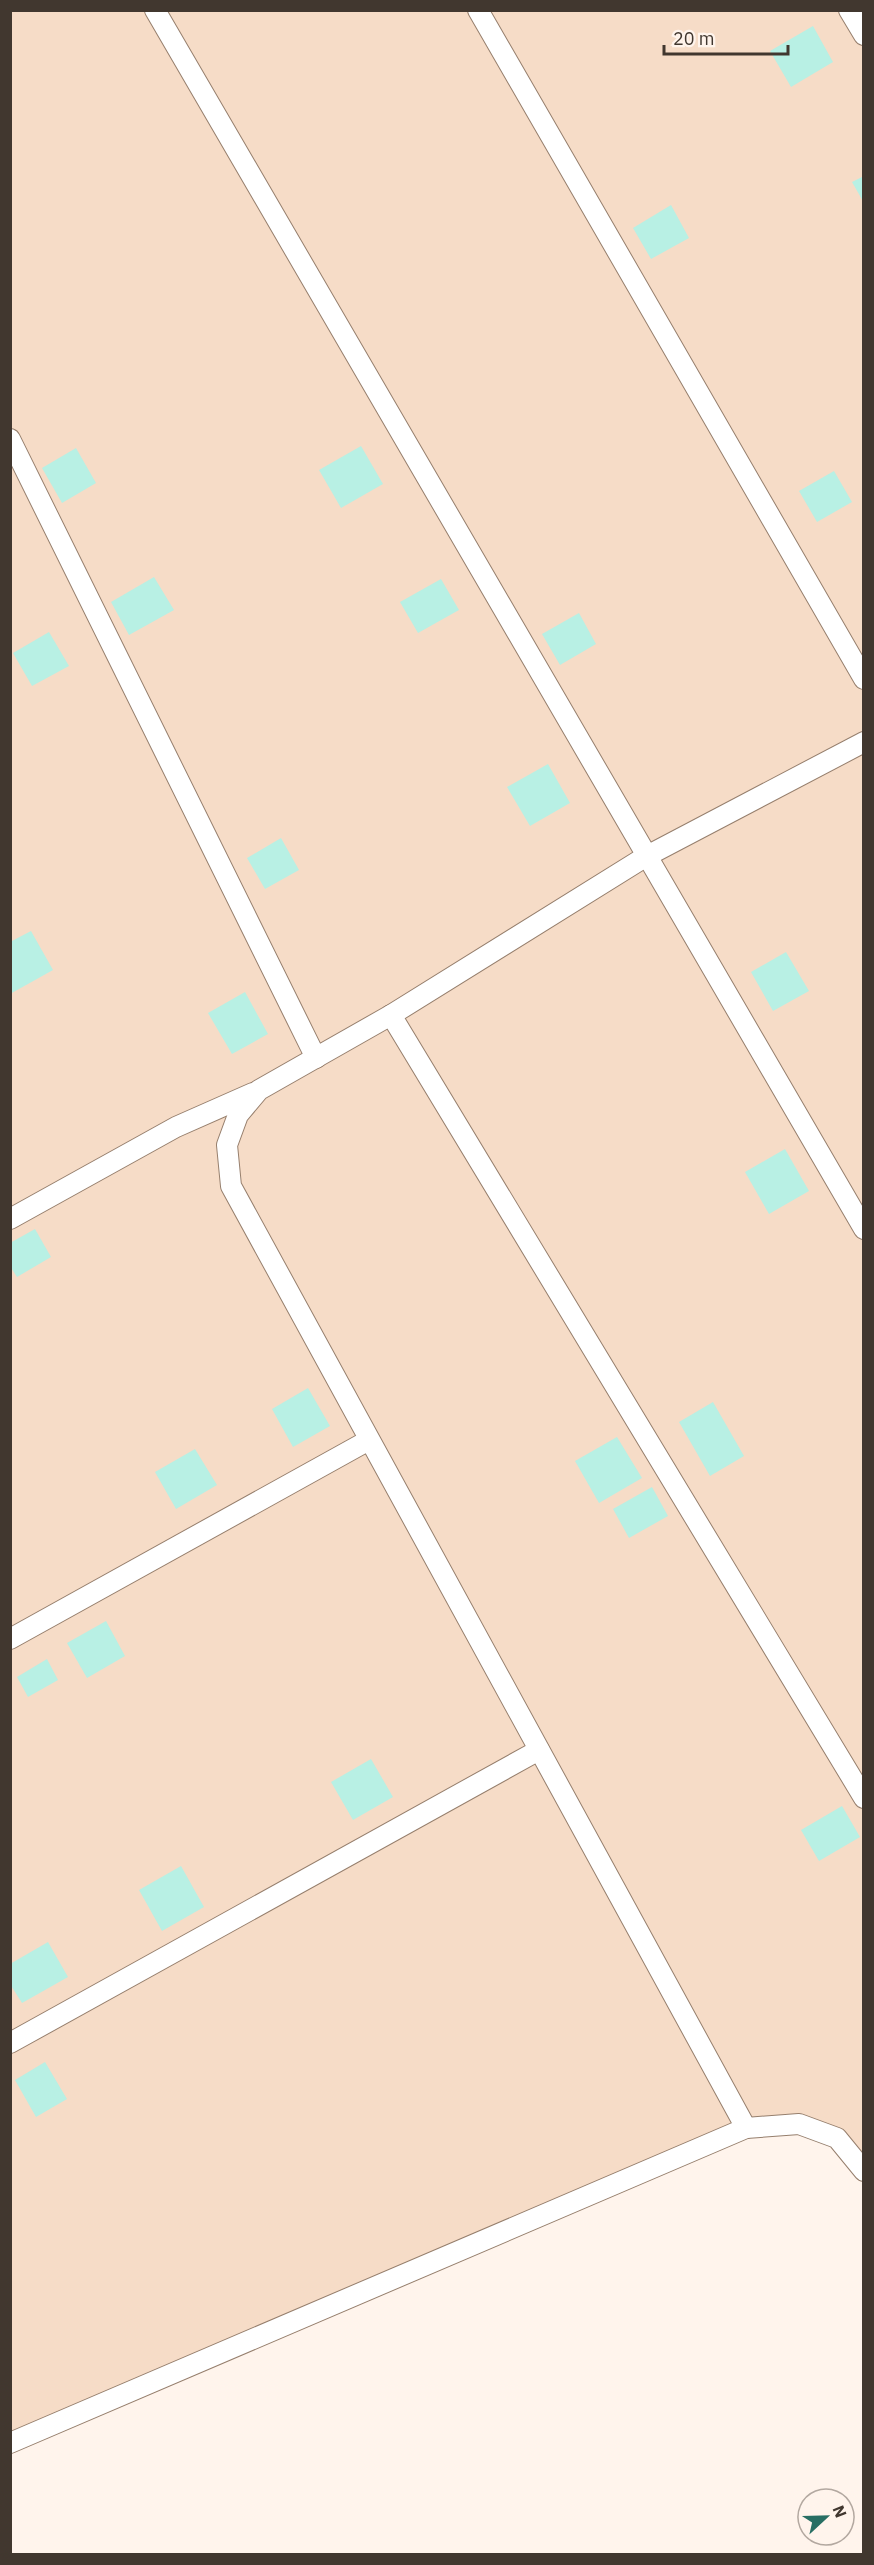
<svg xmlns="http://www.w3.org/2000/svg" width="874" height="2565" font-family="'IBM Plex Sans',sans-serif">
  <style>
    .green { fill: #f6dcc7 }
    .building { fill: #b8f0e4 }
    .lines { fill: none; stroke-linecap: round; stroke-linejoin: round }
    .lane-casing { stroke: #967f6d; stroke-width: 22 }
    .lane { stroke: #fff; stroke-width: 20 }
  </style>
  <rect width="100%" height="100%" fill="#fff4ec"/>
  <polygon class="green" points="11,11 863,11 863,2171 837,2138 746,2128 11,2443"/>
  <g class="building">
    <polygon points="813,26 833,62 791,87 770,51"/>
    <polygon points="864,176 864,203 852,182"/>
    <polygon points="671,205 689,238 651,259 633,228"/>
    <polygon points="361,446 383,484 341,508 319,470"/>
    <polygon points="76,448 96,483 62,503 42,468"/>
    <polygon points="834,471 852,502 817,522 799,491"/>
    <polygon points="154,577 174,610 129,635 111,602"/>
    <polygon points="441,579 459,610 418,633 400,602"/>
    <polygon points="579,613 596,644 560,665 542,634"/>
    <polygon points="49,632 69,666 32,686 13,653"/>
    <polygon points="548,764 570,803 530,826 507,787"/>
    <polygon points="281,838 299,870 265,889 247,858"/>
    <polygon points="31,931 53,970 10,994 10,942"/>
    <polygon points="786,952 809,991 773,1011 751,972"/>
    <polygon points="245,992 268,1034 232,1054 208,1013"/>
    <polygon points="785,1149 809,1191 769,1214 745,1172"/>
    <polygon points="35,1229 51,1257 17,1277 10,1266 10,1243"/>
    <polygon points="308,1388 330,1426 293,1447 272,1409"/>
    <polygon points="713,1402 744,1456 710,1476 679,1422"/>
    <polygon points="617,1437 642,1478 599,1503 575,1461"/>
    <polygon points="195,1449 217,1485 176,1509 155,1472"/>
    <polygon points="652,1487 668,1516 629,1538 613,1509"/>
    <polygon points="106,1621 125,1656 87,1678 67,1643"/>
    <polygon points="47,1659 58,1680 28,1697 17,1677"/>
    <polygon points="371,1759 393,1797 353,1820 331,1782"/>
    <polygon points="842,1806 860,1837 819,1861 801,1830"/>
    <polygon points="181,1866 204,1907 162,1931 139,1890"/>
    <polygon points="48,1942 68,1977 22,2003 10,1984 10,1964"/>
    <polygon points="45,2062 67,2099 36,2117 15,2080"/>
  </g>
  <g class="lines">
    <g class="lane-casing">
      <g id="lane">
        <polyline points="155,10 864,1229"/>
        <polyline points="478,10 864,679"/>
        <polyline points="849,10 864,35"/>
        <polyline points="10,439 316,1058"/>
        <polyline points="391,1015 864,1798"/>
        <polyline points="10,1219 176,1127 253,1093"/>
        <polyline points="10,1639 369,1440"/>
        <polyline points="10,2043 539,1750"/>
        <polyline points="746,2128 231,1186 227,1145 238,1115 259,1090 391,1015 645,857 864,742"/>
        <polyline points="10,2443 746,2128 799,2124 837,2138 864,2171"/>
      </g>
    </g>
    <use href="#lane" class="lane"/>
  </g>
  <rect width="874" height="2565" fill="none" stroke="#41372f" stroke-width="24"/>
  <g transform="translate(826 2517) rotate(68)"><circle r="28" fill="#fff4ec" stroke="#b3a8a0" stroke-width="1.5"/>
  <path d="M0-4.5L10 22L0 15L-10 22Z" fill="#286e63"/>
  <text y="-9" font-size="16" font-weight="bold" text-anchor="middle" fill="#41372f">N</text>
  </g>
  <path d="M664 45v9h124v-9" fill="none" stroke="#41372f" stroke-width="3"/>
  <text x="673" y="45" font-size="18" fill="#41372f" stroke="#fff4ec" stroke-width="4.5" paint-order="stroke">20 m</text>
</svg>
